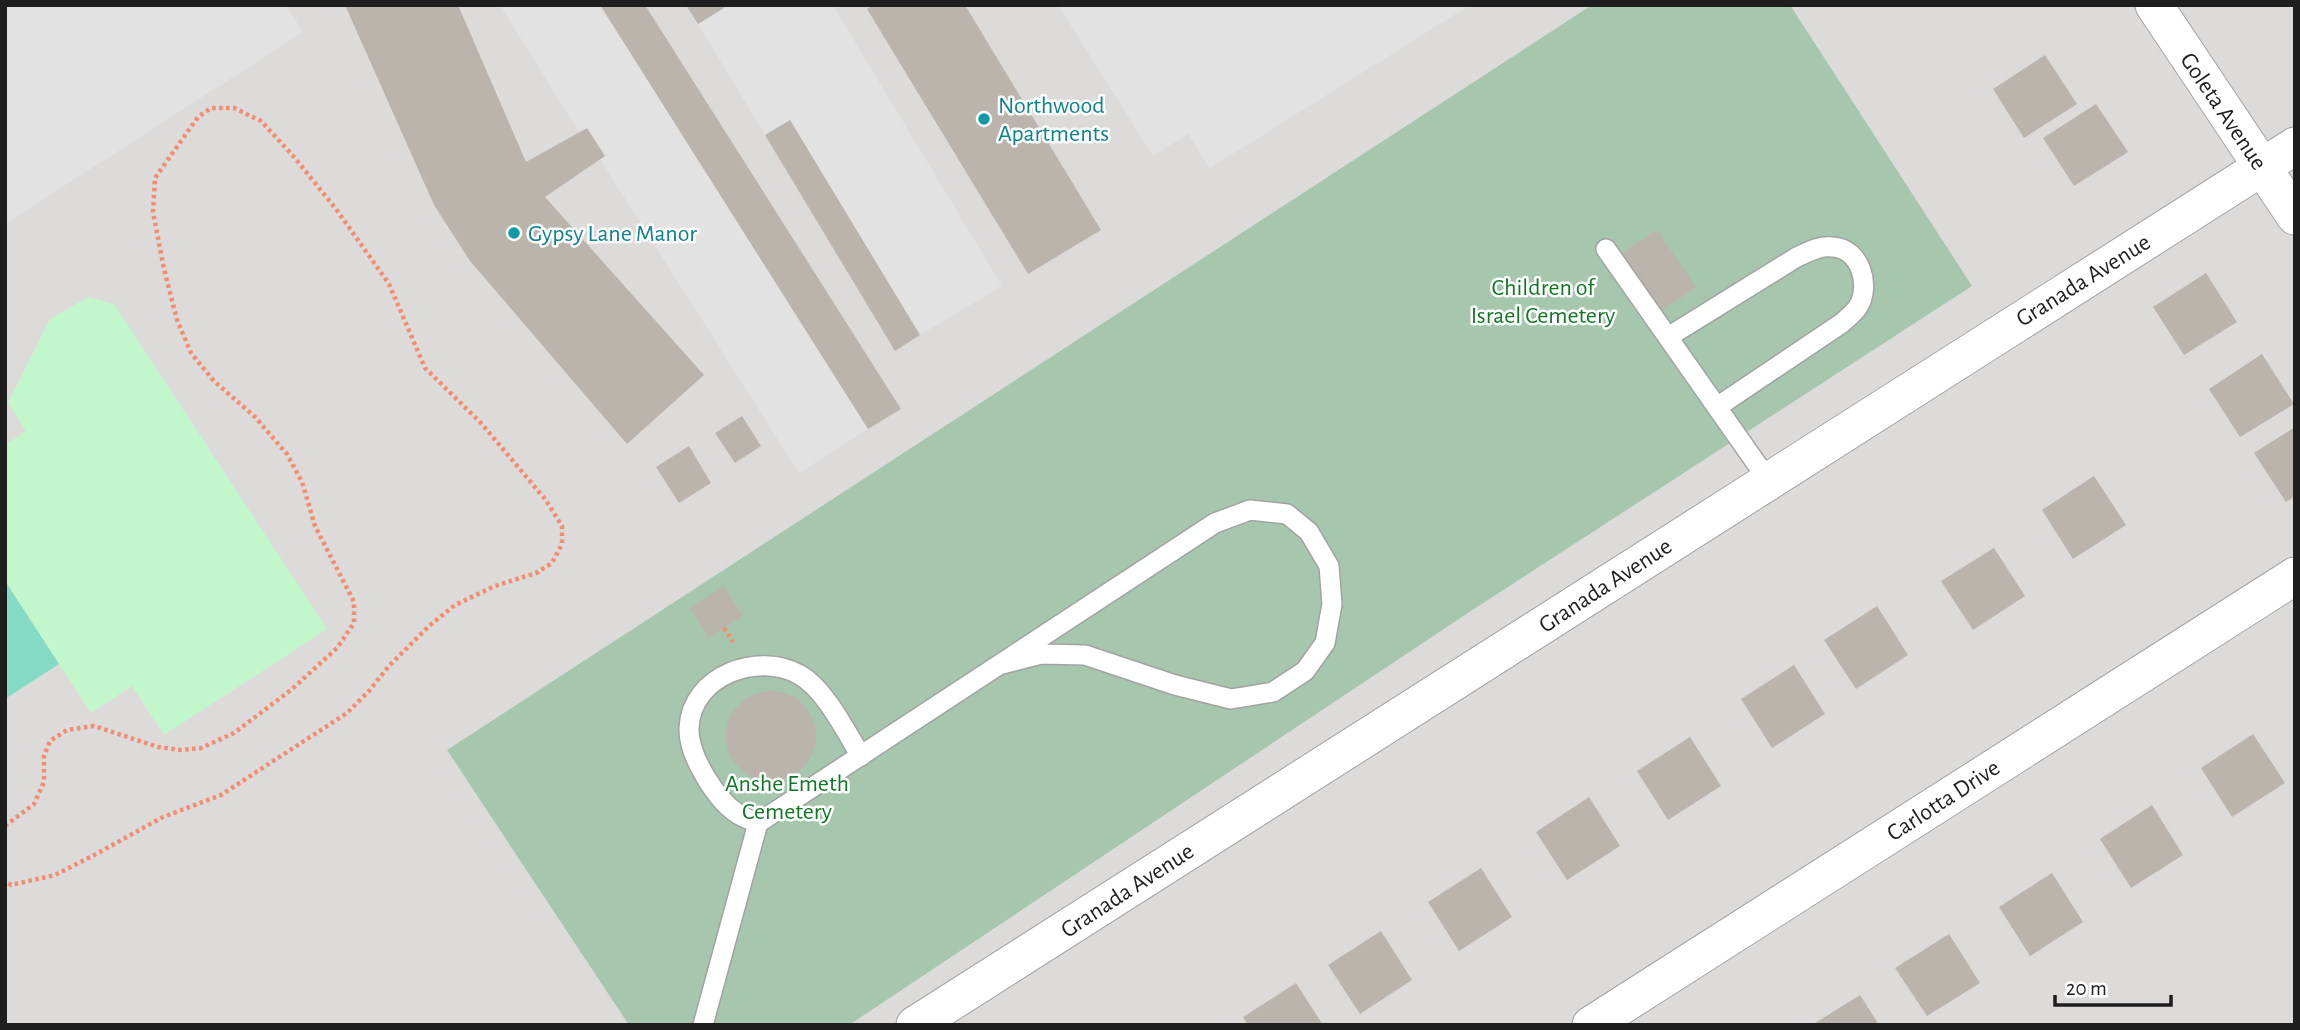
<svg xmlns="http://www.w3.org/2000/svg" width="2300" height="1030" font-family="'Alegreya Sans',sans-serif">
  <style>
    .residential { fill: #dcdbda }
    .cemetery { fill: #a6c6ae }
    .park { fill: #c2f7cc }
    .pitch { fill: #85dac3 }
    .parking { fill: #e2e2e2 }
    .building { fill: #bbb4ad }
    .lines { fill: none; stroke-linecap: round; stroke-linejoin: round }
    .lane-casing { stroke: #a2a2a2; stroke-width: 22 }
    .street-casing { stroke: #a2a2a2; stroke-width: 39 }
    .path { stroke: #f48c6f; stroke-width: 4.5; stroke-dasharray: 3.5 3.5; stroke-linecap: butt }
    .lane { stroke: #fff; stroke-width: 19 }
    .street { stroke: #fff; stroke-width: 37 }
    .culture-dot { fill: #0f9aa8; stroke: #fff; stroke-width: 2.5 }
    .labels { text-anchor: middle; stroke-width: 5; stroke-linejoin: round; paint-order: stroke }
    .culture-label { font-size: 24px; fill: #0d838f; stroke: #fff; text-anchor: start }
    .street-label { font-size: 24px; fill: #1e1e1e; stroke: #fff }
    .park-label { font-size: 24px; fill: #107724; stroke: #fff }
  </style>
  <rect width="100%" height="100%" fill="#eeece4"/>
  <rect class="residential" x="5" y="5" width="2290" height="1020"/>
  <polygon class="cemetery" points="1592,5 1790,5 1972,286 1474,609 849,1025 629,1025 447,750"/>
  <polygon class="park" points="88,297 114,304 327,629 164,735 132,686 91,713 5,581 5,445 26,431 8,403 50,319"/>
  <polygon class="pitch" points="5,581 59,664 5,699"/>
  <g class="parking">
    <polygon points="5,5 286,5 303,32 5,224"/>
    <polygon points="500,5 600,5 868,429 799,473 600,159 604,156 587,128 579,132"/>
    <polygon points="722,5 833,5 1002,286 920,335 790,120 765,135 698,24 723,8"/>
    <polygon points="1058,5 1470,5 1210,168 1188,134 1153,156"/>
  </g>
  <g class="building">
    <polygon points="345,5 458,5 526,162 587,128 605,156 545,197 704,375 627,444 470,261 434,205"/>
    <polygon points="600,5 645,5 901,409 868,429"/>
    <polygon points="686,5 722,5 724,8 698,24"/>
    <polygon points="873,5 965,5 1101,230 1028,274 867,9"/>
    <polygon points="2045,55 2077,104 2024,138 1993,89"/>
    <polygon points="2096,104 2128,152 2074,186 2043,138"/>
    <polygon points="790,120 920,335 895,351 765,135"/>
    <polygon points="1657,230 1696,287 1660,312 1620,254"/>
    <polygon points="2206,273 2237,322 2184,355 2153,307"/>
    <polygon points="2262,354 2294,404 2240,437 2209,389"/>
    <polygon points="742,416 761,446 735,463 715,433"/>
    <polygon points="2295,427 2295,496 2286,502 2254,453"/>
    <polygon points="689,446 711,483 679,503 656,467"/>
    <polygon points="2094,476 2126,525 2073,559 2042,510"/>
    <polygon points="1994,548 2025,596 1973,630 1941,581"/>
    <polygon points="724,586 743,616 709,638 690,608"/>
    <polygon points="1877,606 1908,655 1856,689 1824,640"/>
    <polygon points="1794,665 1825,714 1772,748 1741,699"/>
    <circle cx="771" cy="736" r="45"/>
    <polygon points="2253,734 2285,783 2232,817 2201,768"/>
    <polygon points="1690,737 1721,786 1668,820 1637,771"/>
    <polygon points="1589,797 1620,846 1567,880 1536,832"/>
    <polygon points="2152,805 2183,855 2131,888 2100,839"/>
    <polygon points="1481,868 1512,917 1459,951 1428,902"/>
    <polygon points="2052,873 2083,922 2030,956 1999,907"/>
    <polygon points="1381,931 1412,980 1360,1014 1328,965"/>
    <polygon points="1949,934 1980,983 1927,1016 1895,968"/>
    <polygon points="1296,983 1323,1025 1248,1025 1243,1017"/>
    <polygon points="1860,995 1879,1025 1812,1025"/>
  </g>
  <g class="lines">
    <g class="lane-casing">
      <g id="lane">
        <polyline points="1606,249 1768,480"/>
        <path d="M1668,337L1797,257C1808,252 1820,245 1833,247C1861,249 1871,286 1858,307C1854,313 1847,318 1842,323L1717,407"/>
        <path d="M758,823C751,820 744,818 738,814C716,800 688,755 689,728C691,675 759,651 800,675C825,689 846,732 861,756"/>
        <polyline points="703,1025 758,823 1215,523 1250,510 1287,514 1309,532 1329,566 1332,604 1325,643 1305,671 1273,692 1231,699 1175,685 1085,655 1041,654 1002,664"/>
      </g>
    </g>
    <g class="street-casing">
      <g id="street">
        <polyline points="2154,5 2295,216"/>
        <polyline points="915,1025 2295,146"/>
        <polyline points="1591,1025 2295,576"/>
      </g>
    </g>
    <g class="path">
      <polyline points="724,628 733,642"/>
      <polyline points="5,826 34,804 44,782 44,756 50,741 67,730 94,726 158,747 181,750 201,748 234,733 291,690 337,648 354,623 354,602 315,526 302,482 287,454 255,417 214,381 191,353 177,320 164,269 153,212 155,178 198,117 211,108 234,108 261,121 294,157 336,209 389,284 425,368 481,423 545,499 562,526 562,544 552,563 536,573 495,586 455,605 429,626 389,666 369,691 347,713 221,795 161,818 98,853 55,875 11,885 5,881"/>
    </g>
    <use href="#lane" class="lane"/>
    <use href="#street" class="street"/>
  </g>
  <g class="culture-dot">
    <circle cx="984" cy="119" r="7"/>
    <circle cx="514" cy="233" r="7"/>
  </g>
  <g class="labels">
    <g class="culture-label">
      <text x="998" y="113">Northwood<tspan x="998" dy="28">Apartments</tspan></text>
      <text x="528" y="241">Gypsy Lane Manor</text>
    </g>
    <g class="street-label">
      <text transform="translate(2224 111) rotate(56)" y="8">Goleta Avenue</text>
      <text transform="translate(2083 280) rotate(-32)" y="8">Granada Avenue</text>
      <text transform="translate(1605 585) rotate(-33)" y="8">Granada Avenue</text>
      <text transform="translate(1943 800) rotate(-33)" y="8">Carlotta Drive</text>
      <text transform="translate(1127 890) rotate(-33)" y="8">Granada Avenue</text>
    </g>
    <g class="park-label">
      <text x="1543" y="295">Children of<tspan x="1543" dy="28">Israel Cemetery</tspan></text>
      <text x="787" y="791">Anshe Emeth<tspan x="787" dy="28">Cemetery</tspan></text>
    </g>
  </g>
  <rect width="2300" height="1030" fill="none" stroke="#1e1e1e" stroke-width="14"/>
  <path d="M2055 995v10h116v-10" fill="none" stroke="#1e1e1e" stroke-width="3.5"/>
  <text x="2066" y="995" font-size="21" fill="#1e1e1e" stroke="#ffffff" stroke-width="5" paint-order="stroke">20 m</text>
</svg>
